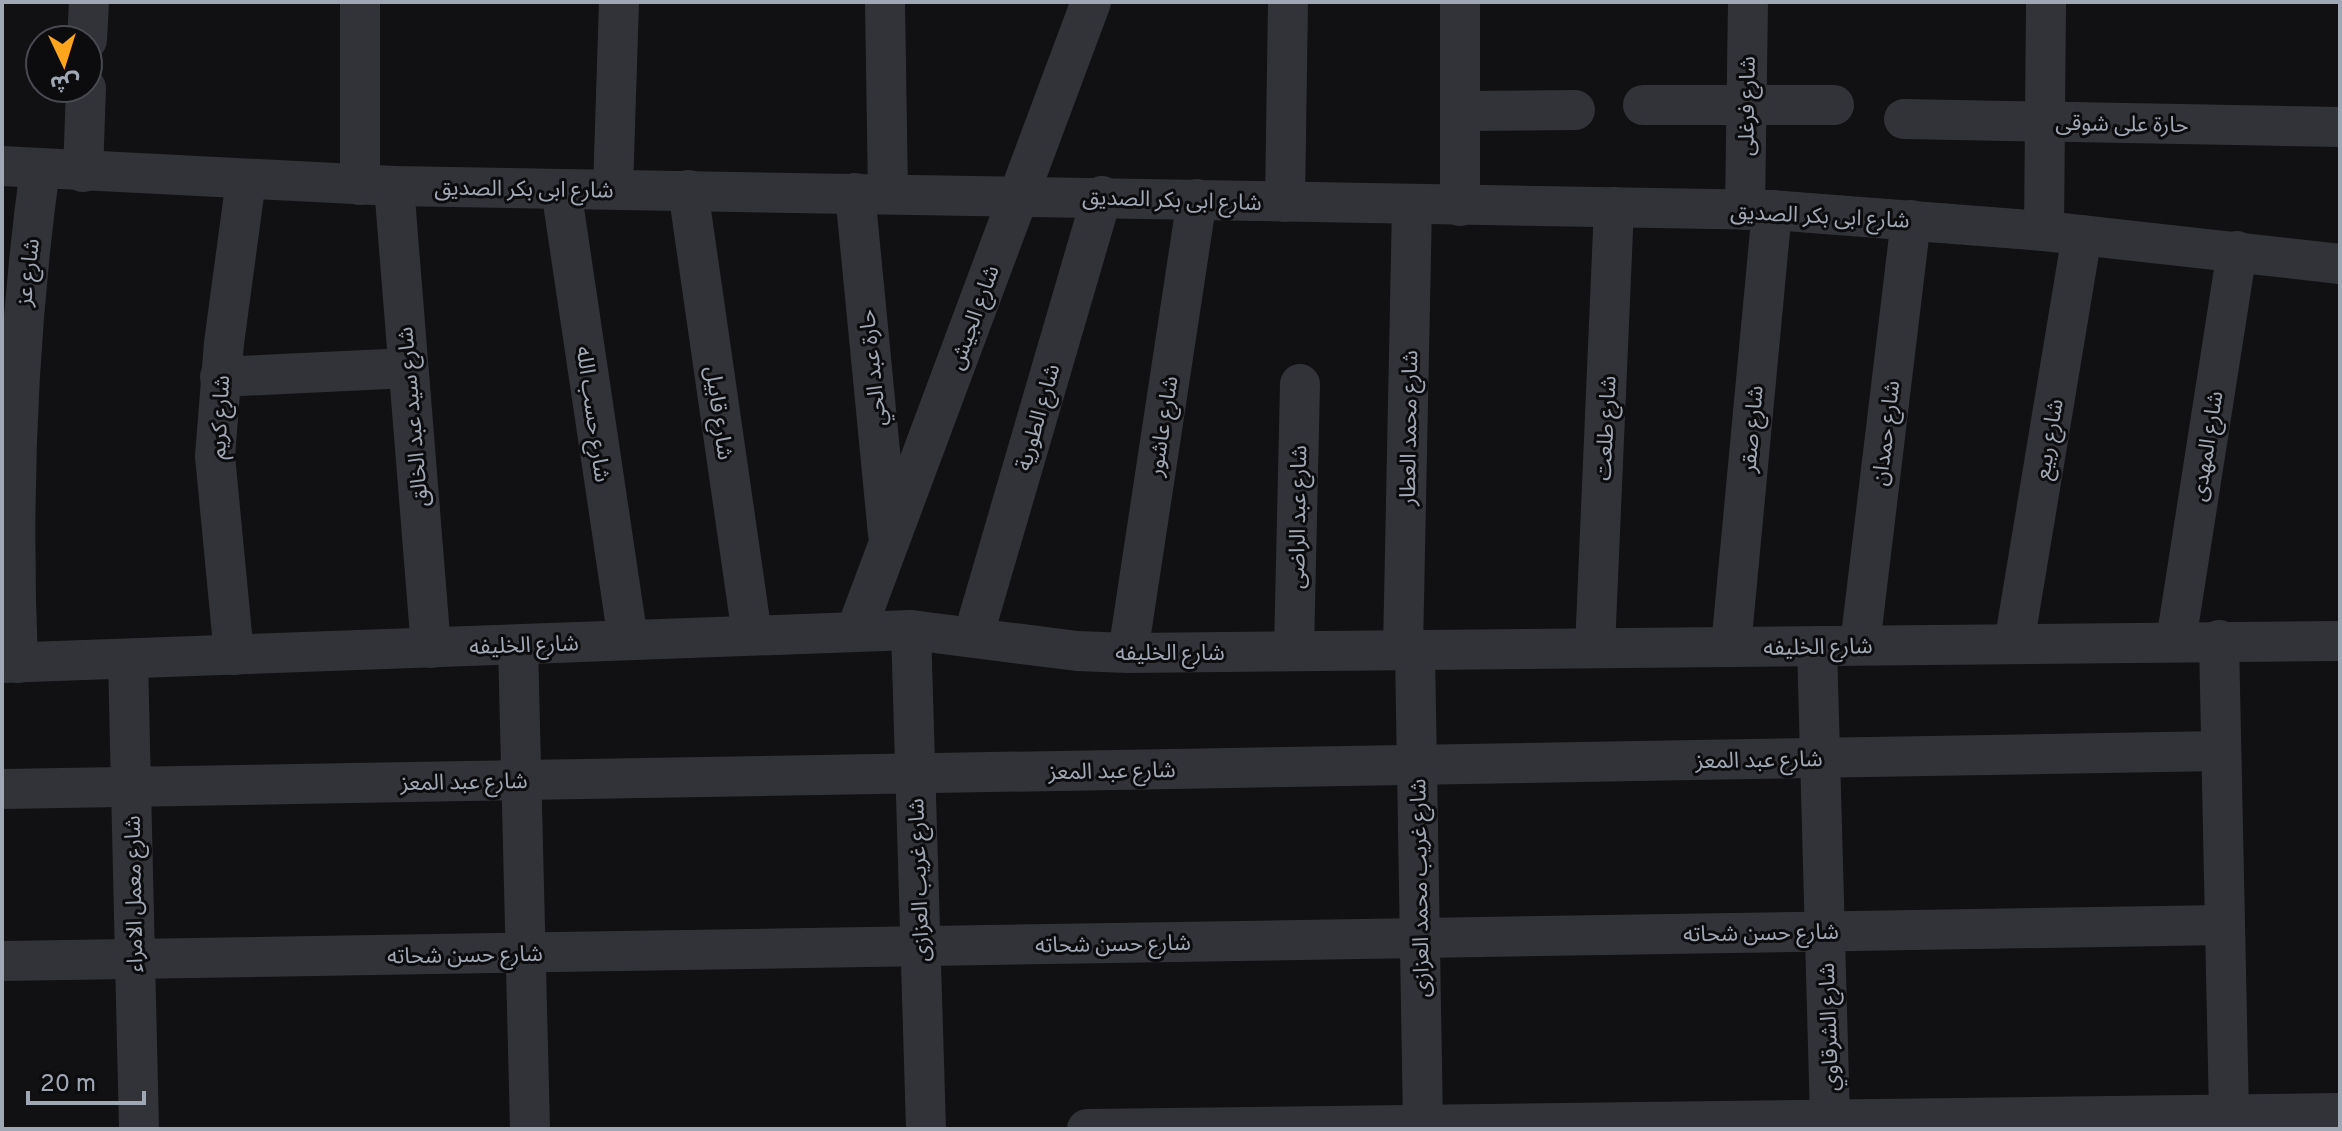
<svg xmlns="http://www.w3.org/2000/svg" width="2342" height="1131" font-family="Overpass,'Noto Sans Arabic',sans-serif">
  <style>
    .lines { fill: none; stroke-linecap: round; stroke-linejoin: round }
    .minor { stroke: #323338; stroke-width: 40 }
    .labels { text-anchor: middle; stroke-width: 6; stroke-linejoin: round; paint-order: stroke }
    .street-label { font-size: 22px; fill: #a1a8b5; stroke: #0c0c0e }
  </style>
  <rect width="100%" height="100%" fill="#111113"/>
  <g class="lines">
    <g class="minor">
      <polyline points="360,2 360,185"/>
      <polyline points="885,2 888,193"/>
      <polyline points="1460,2 1460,206"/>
      <polyline points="87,40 89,2"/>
      <polyline points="1643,105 1834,105"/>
      <polyline points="1460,111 1575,110"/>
      <polyline points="1904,119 2340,127"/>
      <polyline points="2,166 394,186 1772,210 2044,231 2340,264"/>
      <polyline points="83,172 86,88"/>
      <polyline points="394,186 431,648"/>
      <polyline points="561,189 628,640"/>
      <polyline points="613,189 619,2"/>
      <polyline points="688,190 752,635"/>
      <polyline points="855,193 888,534"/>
      <polyline points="1285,202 1288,2"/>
      <polyline points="1745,210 1748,2"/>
      <polyline points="2044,231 2046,2"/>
      <polyline points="220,377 408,368"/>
      <polyline points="911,630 926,1129"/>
      <polyline points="856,631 1091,2"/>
      <polyline points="973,637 1102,196"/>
      <polyline points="2219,640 2229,1114"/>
      <polyline points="2176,641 2237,251"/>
      <polyline points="2014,644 2082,235"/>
      <polyline points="518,645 530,1129"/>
      <polyline points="1860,645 1911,220"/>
      <polyline points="1817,646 1830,1119"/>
      <polyline points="1731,647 1772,210"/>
      <polyline points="1595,648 1614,207"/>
      <polyline points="1403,650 1412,205"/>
      <polyline points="1294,651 1300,384"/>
      <polyline points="1415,651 1423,1125"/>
      <polyline points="1128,653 1197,199"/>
      <polyline points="234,655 215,456 224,343 246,180"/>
      <polyline points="128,659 139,1129"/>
      <polyline points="2,663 911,630 1077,651 1128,653 2340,641"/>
      <path d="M18,663C11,495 17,336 40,169"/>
      <polyline points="2,789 2221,751"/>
      <polyline points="2,961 2225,925"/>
      <polyline points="1087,1129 2340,1113"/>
    </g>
  </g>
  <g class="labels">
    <g class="street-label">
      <text transform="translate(1746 106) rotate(-89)" y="8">شارع فرغلى</text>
      <text transform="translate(2122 123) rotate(1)" y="8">حارة على شوقى</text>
      <text transform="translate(524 188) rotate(1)" y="8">شارع ابى بكر الصديق</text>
      <text transform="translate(1172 199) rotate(2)" y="8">شارع ابى بكر الصديق</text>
      <text transform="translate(1820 215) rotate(3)" y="8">شارع ابى بكر الصديق</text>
      <text transform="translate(27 272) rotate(-83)" y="8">شارع عز</text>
      <text transform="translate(973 317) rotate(-70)" y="8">شارع الجيش</text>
      <text transform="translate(872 368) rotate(-96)" y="8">حارة عبد الحي</text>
      <text transform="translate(720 413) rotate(82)" y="8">شارع قابيل</text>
      <text transform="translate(594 414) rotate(82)" y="8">شارع حسب الله</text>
      <text transform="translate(219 417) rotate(-87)" y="8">شارع كريم</text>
      <text transform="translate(412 417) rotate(-95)" y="8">شارع سيد عبد الخالق</text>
      <text transform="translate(1037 417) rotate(-74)" y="8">شارع الطورية</text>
      <text transform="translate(1162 426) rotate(-81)" y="8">شارع عاشور</text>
      <text transform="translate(1408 428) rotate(-89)" y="8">شارع محمد العطار</text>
      <text transform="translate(1605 428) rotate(-87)" y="8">شارع طلعت</text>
      <text transform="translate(1751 429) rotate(-85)" y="8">شارع صقر</text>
      <text transform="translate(1885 433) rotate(-83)" y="8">شارع حمدان</text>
      <text transform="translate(2048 439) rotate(-80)" y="8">شارع ربيع</text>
      <text transform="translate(2206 446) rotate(-81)" y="8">شارع المهدى</text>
      <text transform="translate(1297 517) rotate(-89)" y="8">شارع عبد الراضى</text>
      <text transform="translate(524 644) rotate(-2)" y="8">شارع الخليفه</text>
      <text transform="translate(1818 646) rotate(-1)" y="8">شارع الخليفه</text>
      <text x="1170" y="660">شارع الخليفه</text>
      <text transform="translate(1759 759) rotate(-1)" y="8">شارع عبد المعز</text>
      <text transform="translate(1112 770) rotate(-1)" y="8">شارع عبد المعز</text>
      <text transform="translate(464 781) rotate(-1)" y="8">شارع عبد المعز</text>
      <text transform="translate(918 880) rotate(-92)" y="8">شارع غريب العزازى</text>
      <text transform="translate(1419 888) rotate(-91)" y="8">شارع غريب محمد العزازى</text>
      <text transform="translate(133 894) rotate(-91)" y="8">شارع معمل الامراء</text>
      <text transform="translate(1761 932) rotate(-1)" y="8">شارع حسن شحاته</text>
      <text transform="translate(1113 943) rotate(-1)" y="8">شارع حسن شحاته</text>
      <text transform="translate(465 954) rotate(-1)" y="8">شارع حسن شحاته</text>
      <text transform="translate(1828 1027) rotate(-92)" y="8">شارع الشرقاوي</text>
    </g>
  </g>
  <rect width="2342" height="1131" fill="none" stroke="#a1a8b5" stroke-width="8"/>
  <g transform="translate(64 64) rotate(176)"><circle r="38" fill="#0c0c0e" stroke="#484a51" stroke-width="2"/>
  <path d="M0-6L14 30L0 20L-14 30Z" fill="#ffa41d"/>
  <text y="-12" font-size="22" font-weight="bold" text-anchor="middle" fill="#a1a8b5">ش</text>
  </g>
  <path d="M28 1091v12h116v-12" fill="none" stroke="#a1a8b5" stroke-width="4"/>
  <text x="40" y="1091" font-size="24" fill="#a1a8b5" stroke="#0c0c0e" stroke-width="6" paint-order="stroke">20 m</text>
</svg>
